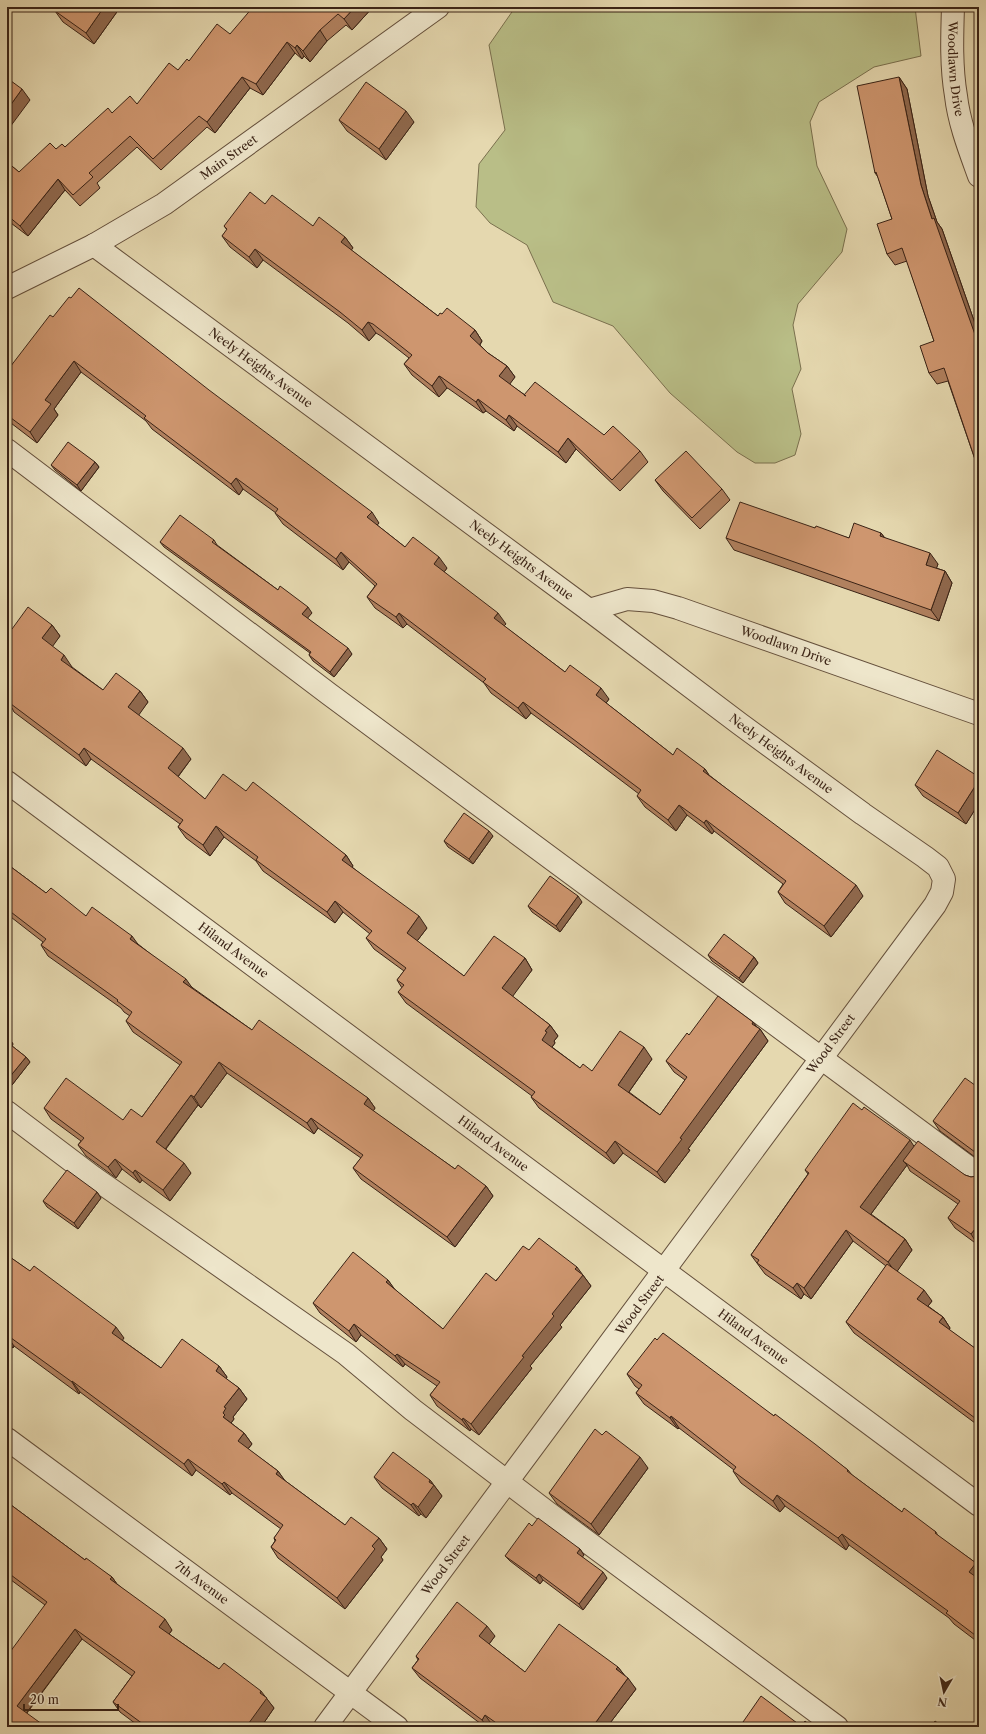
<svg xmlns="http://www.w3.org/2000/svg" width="986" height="1734" font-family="'Libre Caslon Text',serif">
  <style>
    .green { fill: #b9be87; stroke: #7a704e }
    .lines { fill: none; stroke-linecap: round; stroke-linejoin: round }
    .minor-casing { stroke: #65503c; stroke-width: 24 }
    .minor { stroke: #eee6cb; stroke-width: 22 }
    .wall { fill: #b1815f; stroke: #3a2316 }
    .shaded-wall { fill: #90694e; stroke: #3a2316 }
    .building { fill: #ce966f; stroke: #3a2316 }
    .labels { text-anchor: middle; stroke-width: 3.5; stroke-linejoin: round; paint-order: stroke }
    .street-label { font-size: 12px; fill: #3a2316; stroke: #eee6cb }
  </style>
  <rect width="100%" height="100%" fill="#e5d8af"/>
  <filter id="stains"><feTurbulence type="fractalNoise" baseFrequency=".005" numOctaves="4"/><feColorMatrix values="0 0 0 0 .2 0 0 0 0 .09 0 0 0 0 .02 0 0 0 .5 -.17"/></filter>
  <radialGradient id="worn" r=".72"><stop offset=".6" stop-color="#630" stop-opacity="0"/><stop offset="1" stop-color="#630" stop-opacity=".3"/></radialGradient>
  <polygon class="green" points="518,7 915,7 921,56 874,67 819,102 810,122 817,166 847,229 842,252 798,304 793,325 801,369 792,389 801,434 795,455 775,463 755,463 737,452 670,393 613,326 553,302 527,245 490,223 476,207 479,164 505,130 489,45 514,9"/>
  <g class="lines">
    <g class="minor-casing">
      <g id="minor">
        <path id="s1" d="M953,7C952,37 951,67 956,96C959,123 970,151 979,176"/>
        <path id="s2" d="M94,245L589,610L740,724L863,814L925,857L938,867L944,879L942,892L935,905L325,1727"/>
        <path id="s3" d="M7,288L94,245L164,204L438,7"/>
        <polyline points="7,450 329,694 979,1175"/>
        <path id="s4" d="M589,610L627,599L653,601L678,608L979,714"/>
        <path id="s5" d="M7,782L979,1505"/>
        <polyline points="7,1112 93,1177 346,1354 413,1410 547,1512 837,1727"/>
        <path id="s6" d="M7,1439L397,1727"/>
      </g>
    </g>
    <use href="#minor" class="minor"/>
  </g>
  <g class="wall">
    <polygon points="373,7 352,30 346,25 327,41 310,62 304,56 302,59 295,53 263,95 250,88 215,133 207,127 161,170 137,147 97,183 100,188 80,206 65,190 28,236 7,220 7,162 19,172 56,149 65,147 112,113 137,104 189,61 230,34"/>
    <polygon points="119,9 94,44 63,22 55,11"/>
    <polygon points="899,77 907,89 928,196 937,222 942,229 979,335 979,471 948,381 937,384 929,373 934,341 907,261 895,265 887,254 892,219 878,177 875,173"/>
    <polygon points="339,120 414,122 386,160 347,131"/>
    <polygon points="265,204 313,226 345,237 353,248 351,250 438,316 442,314 475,330 482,341 480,345 488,353 507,366 515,377 509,384 525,395 604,435 640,451 648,462 620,491 576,449 566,463 517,426 514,431 486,411 483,413 449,389 447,388 439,397 412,375 404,364 409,358 381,336 376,333 369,341 348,323 263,260 257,268 230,247 222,236 227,230 224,226"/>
    <polygon points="53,317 379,523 377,525 405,547 447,568 444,572 506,624 504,626 565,672 609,699 606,703 673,755 705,769 709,775 863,896 831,937 785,903 778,892 783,884 714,831 712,834 687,815 676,831 645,807 637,796 639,794 573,744 531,713 526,719 491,693 484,683 407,624 403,628 375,608 367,597 375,586 349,562 343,570 283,524 275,513 276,513 243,489 239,495 152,429 146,421 81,372 54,409 58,415 37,443 7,420 7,371"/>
    <polygon points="95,462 99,467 81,491 55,470 51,465"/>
    <polygon points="655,480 722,489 730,500 700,529 663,491"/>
    <polygon points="815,528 849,538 881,533 885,538 938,564 936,568 945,571 952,583 939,621 734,550 726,538"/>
    <polygon points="214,540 217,545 278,590 312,613 307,618 352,654 334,677 313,661 309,655 310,653 164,547 160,542"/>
    <polygon points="7,625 12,629 52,625 60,636 52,646 72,667 103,690 140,691 148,702 138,715 191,759 178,777 205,799 246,791 346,855 353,866 352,867 427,928 417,941 464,976 525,958 532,970 512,996 550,1025 558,1036 554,1041 555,1043 552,1047 580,1068 592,1071 652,1059 629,1092 660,1115 685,1080 674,1072 666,1061 689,1035 753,1022 757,1027 760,1029 768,1041 688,1149 690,1150 665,1183 623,1153 614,1164 539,1108 531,1097 532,1096 406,1003 398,992 402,988 397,980 404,971 374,949 366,938 370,934 343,912 335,923 263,871 256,861 224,837 210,856 186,838 178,827 180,824 91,759 86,766 14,712 12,708 7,705"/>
    <polygon points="979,777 979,803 966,824 923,796 915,785"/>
    <polygon points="493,836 473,864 448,847 444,841"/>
    <polygon points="7,864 46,893 86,916 138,944 193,988 252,1030 368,1098 375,1108 373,1111 455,1169 486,1186 493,1196 455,1247 361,1179 353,1168 361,1158 318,1128 314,1134 227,1073 201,1108 198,1105 166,1149 191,1173 170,1201 142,1180 140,1183 122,1169 116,1178 86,1156 78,1145 81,1141 51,1119 44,1108 123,1120 142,1117 180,1065 133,1032 126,1021 130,1016 124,1012 121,1008 48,956 41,945 43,942 7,914"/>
    <polygon points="582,902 560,932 532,912 528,906"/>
    <polygon points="708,955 754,957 758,963 743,983 712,961"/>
    <polygon points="7,1036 9,1038 13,1044 12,1046 26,1057 30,1062 12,1085 7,1082"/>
    <polygon points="979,1088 979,1160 940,1131 933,1121"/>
    <polygon points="914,1146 965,1175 971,1177 977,1176 979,1175 979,1243 978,1245 955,1228 948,1218 958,1204 910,1171 907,1165 871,1214 905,1239 912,1250 897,1271 932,1301 928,1306 943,1317 950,1328 949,1330 979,1351 979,1428 978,1427 979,1426 854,1333 846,1322 886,1266 853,1241 811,1299 804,1294 801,1299 765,1274 751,1255 808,1174 805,1170"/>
    <polygon points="97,1192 101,1198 78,1229 47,1207 43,1201"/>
    <polygon points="529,1250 582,1274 591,1286 560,1325 562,1327 530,1366 532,1368 479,1435 471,1429 470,1431 437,1406 430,1395 437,1386 405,1364 403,1367 361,1335 356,1342 320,1313 313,1303 388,1280 394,1289 443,1329"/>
    <polygon points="7,1255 124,1338 122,1340 161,1368 219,1366 227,1377 226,1379 239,1388 247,1399 233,1417 234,1419 231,1423 244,1433 252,1444 248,1449 278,1471 284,1480 345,1525 379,1538 387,1549 381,1557 383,1560 345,1609 278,1558 271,1547 275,1541 274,1538 281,1529 232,1493 230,1495 196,1470 192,1476 80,1392 79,1394 14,1346 13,1348 7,1344"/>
    <polygon points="657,1340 774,1416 848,1470 852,1475 902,1512 936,1532 938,1536 976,1563 979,1568 979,1643 954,1624 949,1618 849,1545 846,1550 785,1506 780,1512 741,1483 733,1471 734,1470 679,1428 678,1429 644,1404 636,1393 639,1389 635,1386 627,1374"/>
    <polygon points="602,1435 648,1468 599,1535 557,1504 549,1493"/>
    <polygon points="374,1477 430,1480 442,1496 426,1518 421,1514 419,1516 382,1488"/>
    <polygon points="7,1502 85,1560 112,1577 117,1584 172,1630 169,1634 219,1669 265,1697 274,1708 261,1727 140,1727 120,1712 113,1702 132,1676 82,1639 27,1713 7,1727 45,1605 7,1577"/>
    <polygon points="532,1526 580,1549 584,1555 582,1557 607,1578 583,1610 543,1580 540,1584 510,1561 505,1556"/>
    <polygon points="495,1636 489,1644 525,1672 618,1667 624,1675 636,1689 607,1727 495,1727 493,1726 492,1727 485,1727 420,1678 412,1668 418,1660 416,1656"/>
    <polygon points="743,1722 801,1726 812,1727 746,1727"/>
  </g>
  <g class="shaded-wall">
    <polygon points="104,7 118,7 119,9 94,44 86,33"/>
    <polygon points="355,7 373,7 352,30 344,19"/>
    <polygon points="320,30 327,41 310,62 303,51"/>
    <polygon points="287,42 295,53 263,95 256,84"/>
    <polygon points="297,45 304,56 302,59 295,48"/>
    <polygon points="242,77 250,88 215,133 207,122"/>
    <polygon points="899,77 907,89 928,196 937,222 942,229 979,335 979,346 932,219 921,185"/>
    <polygon points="22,89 30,100 7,131 7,110"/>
    <polygon points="406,111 414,122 386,160 379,149"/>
    <polygon points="58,179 65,190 28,236 20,226"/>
    <polygon points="345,237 353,248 349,253 341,242"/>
    <polygon points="255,249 263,260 257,268 249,257"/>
    <polygon points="368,322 376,333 369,341 362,330"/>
    <polygon points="475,330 482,341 478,347 470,336"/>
    <polygon points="74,361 81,372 54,409 58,415 37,443 30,432 45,400"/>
    <polygon points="507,366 515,377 507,388 499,376"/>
    <polygon points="439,376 447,388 439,397 432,386"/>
    <polygon points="478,399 486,411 483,413 476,402"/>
    <polygon points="509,415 517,426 514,431 506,420"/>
    <polygon points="568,438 576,449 566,463 558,452"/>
    <polygon points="95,462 99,467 81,491 77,485"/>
    <polygon points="236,478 243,489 239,495 231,484"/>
    <polygon points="372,512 379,523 375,528 367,517"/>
    <polygon points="881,533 889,544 880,536"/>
    <polygon points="341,552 349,562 343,570 336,559"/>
    <polygon points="930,553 938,564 934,576 926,565"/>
    <polygon points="439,557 447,568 442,575 434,564"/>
    <polygon points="945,571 952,583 939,621 931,610"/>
    <polygon points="308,607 312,613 306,620 302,614"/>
    <polygon points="399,613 407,624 403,628 396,617"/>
    <polygon points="498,613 506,624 501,629 494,618"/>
    <polygon points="52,625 60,636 50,650 42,638"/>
    <polygon points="348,648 352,654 334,677 330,672"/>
    <polygon points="64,655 72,667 69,671 61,660"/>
    <polygon points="601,688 609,699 604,706 596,695"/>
    <polygon points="140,691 148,702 136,719 128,707"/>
    <polygon points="523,702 531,713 526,719 518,708"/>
    <polygon points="84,748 91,759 86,766 79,755"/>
    <polygon points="183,748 191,759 176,779 168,768"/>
    <polygon points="705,769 712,780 703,771"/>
    <polygon points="979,780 979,803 966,824 958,813"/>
    <polygon points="679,805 687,815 676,831 668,820"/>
    <polygon points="706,820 714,831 712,834 704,823"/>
    <polygon points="216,826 224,837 210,856 203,845"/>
    <polygon points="489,831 493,836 473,864 469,859"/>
    <polygon points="346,855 353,866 350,871 342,860"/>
    <polygon points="856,885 863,896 831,937 824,926"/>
    <polygon points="578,896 582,902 560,932 556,926"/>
    <polygon points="335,901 343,912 335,923 327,912"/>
    <polygon points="419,916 427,928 414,945 407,933"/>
    <polygon points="132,936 140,947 130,939"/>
    <polygon points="754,957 758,963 743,983 739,978"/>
    <polygon points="525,958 532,970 510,1000 502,988"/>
    <polygon points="186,979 193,989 183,982"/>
    <polygon points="753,1022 759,1030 760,1029 768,1041 688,1149 690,1150 665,1183 657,1172 680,1138"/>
    <polygon points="550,1025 558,1036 554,1041 555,1043 549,1051 542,1040 545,1031"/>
    <polygon points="9,1038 13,1044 11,1047 7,1042 7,1041"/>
    <polygon points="644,1047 652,1059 626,1096 618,1085"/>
    <polygon points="26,1057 30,1062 12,1085 8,1079"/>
    <polygon points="219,1062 227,1073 201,1108 194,1097"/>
    <polygon points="191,1095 198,1105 163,1152 156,1142"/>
    <polygon points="368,1098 375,1108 371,1115 364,1104"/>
    <polygon points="311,1118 318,1128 314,1134 307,1123"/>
    <polygon points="910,1140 917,1151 903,1161 907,1165 868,1218 860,1207"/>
    <polygon points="615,1141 623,1153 614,1164 606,1153"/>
    <polygon points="115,1159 122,1169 116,1178 108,1167"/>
    <polygon points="184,1163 191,1173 170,1201 163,1190"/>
    <polygon points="135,1170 142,1180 140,1183 133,1173"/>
    <polygon points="486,1186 493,1196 455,1247 447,1237"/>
    <polygon points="97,1192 101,1198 78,1229 74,1223"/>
    <polygon points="979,1224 979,1243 978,1245 971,1234"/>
    <polygon points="846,1230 853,1241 811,1299 804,1288"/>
    <polygon points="905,1239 912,1250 896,1273 888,1262"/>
    <polygon points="577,1267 591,1286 560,1325 562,1327 530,1366 532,1368 479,1435 471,1424 522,1356 552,1314 575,1269"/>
    <polygon points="388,1280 396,1291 386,1282"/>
    <polygon points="797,1283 804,1294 801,1299 793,1288"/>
    <polygon points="924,1290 932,1301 925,1310 917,1299"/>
    <polygon points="943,1317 950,1328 947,1333 939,1322"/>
    <polygon points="354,1324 361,1335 356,1342 349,1331"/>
    <polygon points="116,1327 124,1338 120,1344 112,1333"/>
    <polygon points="7,1336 14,1346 13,1348 7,1340"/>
    <polygon points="397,1354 405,1364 403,1367 395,1356"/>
    <polygon points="219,1366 227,1377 224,1382 216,1371"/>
    <polygon points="72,1381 80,1392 79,1394 72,1382"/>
    <polygon points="239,1388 247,1399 233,1417 234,1419 231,1423 223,1417 223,1413 224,1407"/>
    <polygon points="671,1416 679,1428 678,1429 670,1418"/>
    <polygon points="463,1418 471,1429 470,1431 462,1420"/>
    <polygon points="244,1433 252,1444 245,1452 238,1441"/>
    <polygon points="640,1457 648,1468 599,1535 591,1524"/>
    <polygon points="188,1459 196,1470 192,1476 184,1464"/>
    <polygon points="278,1471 286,1482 276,1474"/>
    <polygon points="430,1480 442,1496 426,1518 418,1507"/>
    <polygon points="224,1482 232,1493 230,1495 222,1484"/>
    <polygon points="777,1495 785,1506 780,1512 773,1501"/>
    <polygon points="413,1503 421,1514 419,1516 411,1505"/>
    <polygon points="842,1534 849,1545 846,1550 838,1538"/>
    <polygon points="379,1538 387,1549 381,1557 383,1560 345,1609 337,1598 372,1546"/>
    <polygon points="580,1549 584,1555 581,1559 577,1553"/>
    <polygon points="976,1563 979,1568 979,1580 969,1572"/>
    <polygon points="603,1572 607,1578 583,1610 579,1604"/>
    <polygon points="539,1574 543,1580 540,1584 536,1578"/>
    <polygon points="112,1577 119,1587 110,1579"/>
    <polygon points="165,1619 172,1630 167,1637 159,1627"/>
    <polygon points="487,1626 495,1636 487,1647 479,1636"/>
    <polygon points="75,1629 82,1639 24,1716 17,1706"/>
    <polygon points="979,1631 979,1640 975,1635"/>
    <polygon points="618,1667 626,1677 616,1669"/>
    <polygon points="628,1678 636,1689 607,1727 599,1727 596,1722"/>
    <polygon points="261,1691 274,1708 261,1727 246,1727 260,1693"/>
    <polygon points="485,1715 493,1726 492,1727 487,1727 482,1720"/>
  </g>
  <g class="building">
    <polygon points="58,7 104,7 86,33 55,11"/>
    <polygon points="253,7 355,7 344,19 338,14 320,30 303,51 297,45 295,48 287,42 256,84 242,77 207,122 199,116 153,159 130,136 89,173 93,177 73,195 58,179 20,226 7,215 7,162 19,172 50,143 56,149 62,144 65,147 108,108 112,113 130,96 137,104 169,63 178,70 187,59 189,61 217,24 230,34"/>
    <polygon points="899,77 921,185 932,219 934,218 979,346 979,471 944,368 929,373 920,346 934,341 902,248 887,254 877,224 892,219 876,172 875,173 857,86"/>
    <polygon points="7,78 22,89 7,110"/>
    <polygon points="366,82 406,111 379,149 339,120"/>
    <polygon points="250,192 265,204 272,195 313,226 319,217 345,237 341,242 438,316 440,313 442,314 447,308 475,330 470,336 488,353 507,366 499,376 526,396 524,395 535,382 604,435 613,426 640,451 612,480 568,438 558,452 509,415 506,420 478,399 476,402 441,377 439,376 432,386 404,364 412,355 373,324 368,322 362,330 340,312 255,249 249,257 222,236 227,229 224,226"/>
    <polygon points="79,288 209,390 372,512 367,517 405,547 413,537 439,557 434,564 498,613 494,618 565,672 570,665 601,688 596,695 673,755 677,748 705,769 703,771 856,885 824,926 778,892 786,881 706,820 704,823 679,805 668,820 637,796 641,790 565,733 523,702 518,708 483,682 486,679 399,613 396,617 367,597 377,584 341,552 336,559 275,513 278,509 236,478 231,484 144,418 146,416 74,361 45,400 51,404 30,432 7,415 7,371 50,315 53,317 69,297 71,298"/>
    <polygon points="68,442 95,462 77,485 51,465"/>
    <polygon points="686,451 722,489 692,518 655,480"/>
    <polygon points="740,502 815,528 816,526 849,538 854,523 881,533 880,536 930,553 926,565 945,571 931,610 726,538"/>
    <polygon points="180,515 214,540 212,542 278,590 280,586 308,607 302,614 348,648 330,672 309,655 311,652 160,542"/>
    <polygon points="28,607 52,625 42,638 64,655 61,660 103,690 116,673 140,691 128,707 183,748 168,768 205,799 223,774 246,791 253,782 346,855 342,860 419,916 407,933 464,976 494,936 525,958 502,988 550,1025 545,1031 547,1032 542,1040 580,1068 583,1064 592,1071 620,1031 644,1047 618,1085 660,1115 687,1077 666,1061 687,1033 689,1035 718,996 753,1022 752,1024 760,1029 680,1138 682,1139 657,1172 615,1141 606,1153 531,1097 535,1092 398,992 404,985 397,980 406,968 366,938 372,931 335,901 327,912 256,860 258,857 216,826 203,845 178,827 183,820 84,748 79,755 7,701 8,700 7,699 7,625 12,629"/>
    <polygon points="937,750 979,777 979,780 958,813 915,785"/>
    <polygon points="464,813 489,831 469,859 444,841"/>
    <polygon points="7,864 46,893 51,888 86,916 92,907 132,936 130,939 186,979 183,982 252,1030 259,1020 368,1098 364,1104 455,1169 458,1165 486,1186 447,1237 353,1168 363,1155 311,1118 307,1123 219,1062 194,1097 191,1095 156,1142 184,1163 163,1190 135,1170 133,1173 115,1159 108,1167 78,1145 84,1138 44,1108 66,1078 123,1120 131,1109 142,1117 182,1062 126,1021 132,1012 117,1001 118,1000 41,945 46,939 7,909"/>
    <polygon points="550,876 578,896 556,926 528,906"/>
    <polygon points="724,934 754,957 739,978 708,955"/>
    <polygon points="7,1036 9,1038 7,1041"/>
    <polygon points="7,1042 26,1057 8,1079 7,1079"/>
    <polygon points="965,1078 979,1088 979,1155 933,1121"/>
    <polygon points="853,1103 862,1110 864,1107 910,1140 860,1207 905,1239 888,1262 846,1230 804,1288 797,1283 793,1288 757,1263 759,1260 751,1255 809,1173 805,1170"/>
    <polygon points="918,1141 965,1175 971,1177 977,1176 979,1175 979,1224 971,1234 948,1218 960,1201 903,1161"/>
    <polygon points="67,1170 97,1192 74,1223 43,1201"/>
    <polygon points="539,1238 577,1267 575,1269 583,1275 552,1314 554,1316 522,1356 524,1357 471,1424 463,1418 462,1420 430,1395 440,1382 397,1354 395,1356 354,1324 349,1331 313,1303 353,1252 388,1280 386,1282 443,1329 486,1273 496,1281 523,1246 529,1250"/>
    <polygon points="7,1255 30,1271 34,1266 116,1327 112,1333 161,1368 182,1339 219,1366 216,1371 239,1388 224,1407 226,1408 223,1413 225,1415 223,1417 244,1433 238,1441 278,1471 276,1474 345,1525 351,1517 379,1538 372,1546 375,1549 337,1598 271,1547 276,1540 274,1538 283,1525 224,1482 222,1484 188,1459 184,1464 72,1381 72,1382 7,1335"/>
    <polygon points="887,1264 924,1290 917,1299 943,1317 939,1322 979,1351 979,1421 846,1322"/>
    <polygon points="663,1333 774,1416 775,1414 815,1444 848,1470 847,1471 902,1512 904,1508 936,1532 935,1533 976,1563 969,1572 979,1579 979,1631 975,1635 946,1613 948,1611 842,1534 838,1538 777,1495 773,1501 733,1471 736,1467 671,1416 670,1418 636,1393 642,1385 627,1374 655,1338 657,1340"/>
    <polygon points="595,1429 602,1435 606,1431 640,1457 591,1524 549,1493"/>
    <polygon points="393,1452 430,1480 429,1482 434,1485 418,1507 413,1503 411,1505 374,1477"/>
    <polygon points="7,1502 85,1560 86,1558 112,1577 110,1579 165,1619 159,1627 219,1669 224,1663 261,1691 260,1693 267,1698 246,1727 147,1727 113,1702 135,1672 75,1629 17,1706 46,1727 7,1727 7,1656 47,1602 7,1572"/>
    <polygon points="538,1518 580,1549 577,1553 603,1572 579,1604 539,1574 536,1578 505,1556 529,1523 532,1526"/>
    <polygon points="457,1602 487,1626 479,1636 525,1672 559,1624 618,1667 616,1669 628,1678 596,1722 602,1727 502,1727 485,1715 482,1720 412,1668 419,1659 416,1656"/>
    <polygon points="761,1696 801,1726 805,1721 812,1727 750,1727 743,1722"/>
    <polygon points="935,1721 943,1727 931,1727"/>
  </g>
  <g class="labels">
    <g class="street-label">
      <text dy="4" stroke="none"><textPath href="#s1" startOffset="62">Woodlawn Drive</textPath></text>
      <text dy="4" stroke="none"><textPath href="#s3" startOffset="258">Main Street</textPath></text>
      <text dy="4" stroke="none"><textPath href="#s2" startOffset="207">Neely Heights Avenue</textPath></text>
      <text dy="4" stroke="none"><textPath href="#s2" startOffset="531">Neely Heights Avenue</textPath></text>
      <text dy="4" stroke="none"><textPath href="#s4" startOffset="206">Woodlawn Drive</textPath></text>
      <text dy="4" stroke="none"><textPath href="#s2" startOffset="855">Neely Heights Avenue</textPath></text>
      <text dy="4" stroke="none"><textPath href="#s5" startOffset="282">Hiland Avenue</textPath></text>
      <text transform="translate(831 1044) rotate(-53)" y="4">Wood Street</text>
      <text dy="4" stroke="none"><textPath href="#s5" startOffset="606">Hiland Avenue</textPath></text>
      <text transform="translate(640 1305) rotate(-53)" y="4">Wood Street</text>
      <text dy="4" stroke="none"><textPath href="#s5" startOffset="930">Hiland Avenue</textPath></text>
      <text transform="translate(446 1565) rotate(-53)" y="4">Wood Street</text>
      <text dy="4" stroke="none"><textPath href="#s6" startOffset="242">7th Avenue</textPath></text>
    </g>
  </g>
  <rect width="986" height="1734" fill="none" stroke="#e5d8af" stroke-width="24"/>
  <rect x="8" y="8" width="970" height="1718" fill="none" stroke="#3a2316" stroke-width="2"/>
  <rect x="12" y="12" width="962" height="1710" fill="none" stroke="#3a2316"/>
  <g transform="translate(944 1692) rotate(189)" stroke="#eee6cb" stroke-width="3" paint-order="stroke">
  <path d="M0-3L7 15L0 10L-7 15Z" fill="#3a2316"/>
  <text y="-6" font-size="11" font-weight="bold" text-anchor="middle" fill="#3a2316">N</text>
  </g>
  <path d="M24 1704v6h94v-6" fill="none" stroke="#3a2316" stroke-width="2"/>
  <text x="30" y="1704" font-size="12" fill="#3a2316" stroke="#eee6cb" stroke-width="3" paint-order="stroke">20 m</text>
  <rect width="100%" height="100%" filter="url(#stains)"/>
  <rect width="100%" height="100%" fill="url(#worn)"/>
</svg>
